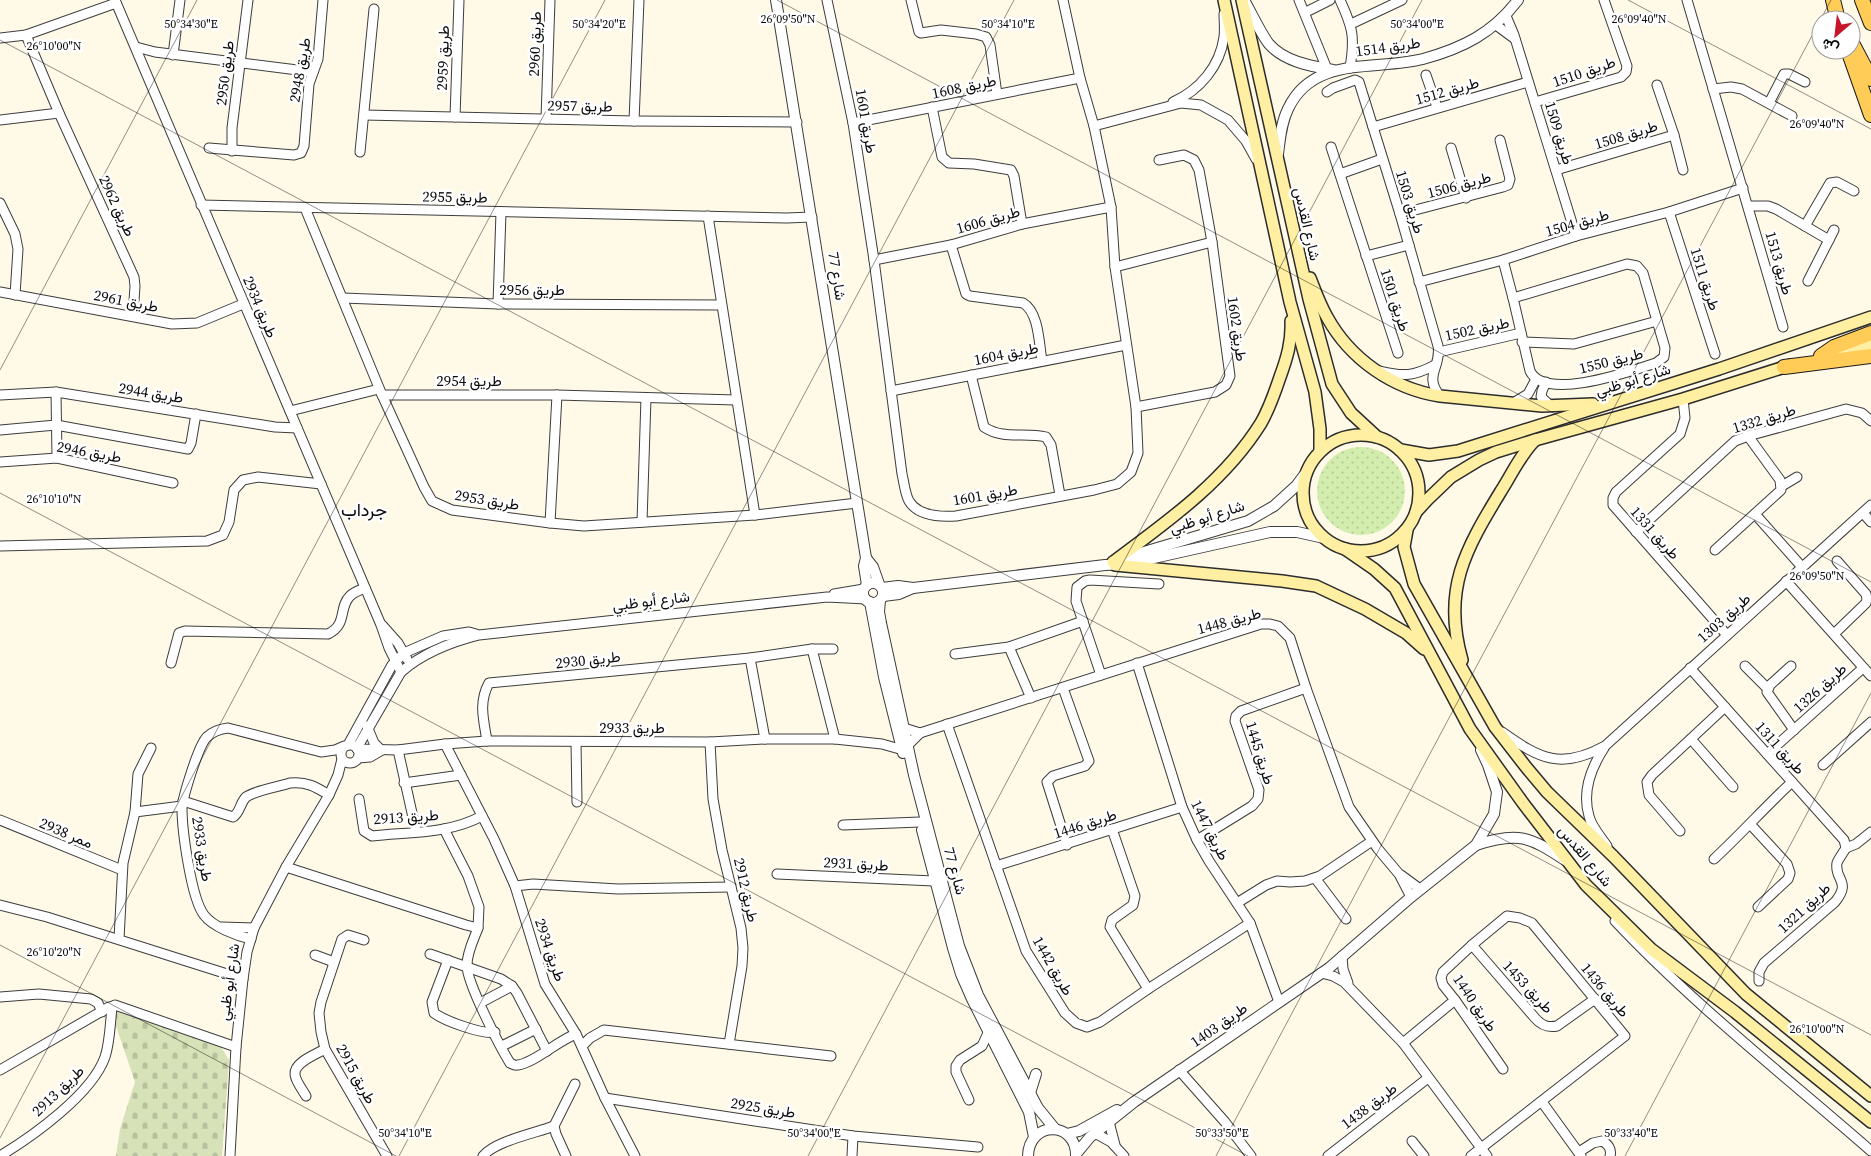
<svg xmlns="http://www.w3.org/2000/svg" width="1871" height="1156" font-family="'Source Serif 4',Vazirmatn,serif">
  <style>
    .grass { fill: url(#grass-dots) }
    .cemetery { fill: url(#cemetery-stones) }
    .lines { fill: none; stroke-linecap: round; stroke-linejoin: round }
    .minor-casing { stroke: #3d3d3d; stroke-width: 11 }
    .tertiary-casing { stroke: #3d3d3d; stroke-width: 12 }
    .secondary-casing { stroke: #2c2c2c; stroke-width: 14 }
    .primary-casing { stroke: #1b1b1b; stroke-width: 16 }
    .minor { stroke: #fff; stroke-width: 9 }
    .tertiary { stroke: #fff; stroke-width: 10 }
    .secondary { stroke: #ffefa3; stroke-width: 11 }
    .primary { stroke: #ffcc58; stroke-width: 14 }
    .ticks { fill: none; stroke: #0a0a0a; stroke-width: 1; stroke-opacity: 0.45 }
    .labels { text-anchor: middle; stroke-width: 5; stroke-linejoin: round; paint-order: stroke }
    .street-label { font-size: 15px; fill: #0a0a0a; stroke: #fff }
    .quarter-label { font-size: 18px; fill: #0a0a0a; stroke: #fff }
    .ticks-label { font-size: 12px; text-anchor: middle; fill: #0a0a0a; stroke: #fff; stroke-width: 5; stroke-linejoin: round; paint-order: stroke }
  </style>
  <defs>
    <pattern id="grass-dots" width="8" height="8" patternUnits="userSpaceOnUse" patternTransform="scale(1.25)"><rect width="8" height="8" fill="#d3edae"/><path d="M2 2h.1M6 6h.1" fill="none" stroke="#b4ca94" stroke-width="1.8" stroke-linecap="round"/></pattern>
    <pattern id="cemetery-stones" width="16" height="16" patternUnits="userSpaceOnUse" patternTransform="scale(1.25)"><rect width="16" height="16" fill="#d7e2b8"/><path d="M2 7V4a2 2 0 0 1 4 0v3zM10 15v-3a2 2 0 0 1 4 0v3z" fill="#b7c19d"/></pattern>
  </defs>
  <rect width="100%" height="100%" fill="#fff9e8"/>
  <circle class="grass" cx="1361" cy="491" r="44"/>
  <polygon class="cemetery" points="120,1004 221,1047 229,1060 222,1156 116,1156 120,1129 135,1082 113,1017"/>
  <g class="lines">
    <g class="minor-casing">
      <g id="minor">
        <polyline points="115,0 381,625 389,648 401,672"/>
        <path d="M827,0L853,123L874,260L902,474C904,482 905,494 909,501C918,516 941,517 956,516L1094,490L1117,484L1131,472L1138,453L1136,407L1115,267L1111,207L1094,126L1080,78L1063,0"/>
        <polyline points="911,0 919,32 921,33 941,30 976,34 986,37 990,45 997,94"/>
        <polyline points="1299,0 1327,69"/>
        <path d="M1340,0C1353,28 1355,37 1350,68"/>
        <polyline points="1687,0 1783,327"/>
        <polyline points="1306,12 1330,0"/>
        <polyline points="1506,16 1514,35 1576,236"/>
        <polyline points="1351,24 1402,0"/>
        <polyline points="1496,25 1515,39"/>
        <polyline points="26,35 59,113 134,277 135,286 133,316"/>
        <polyline points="0,38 26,35 116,3"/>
        <polyline points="136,47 155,52 313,72"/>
        <polyline points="173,55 180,0"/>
        <polyline points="1426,75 1437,107"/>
        <polyline points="1657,85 1674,135 1683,170"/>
        <polyline points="1713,89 1731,87 1742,89 1792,116"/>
        <path d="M1327,92L1333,88L1355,80L1359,82L1400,214L1438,346C1442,367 1423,375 1440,396"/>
        <path d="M1173,102C1200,90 1220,66 1224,37C1225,29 1224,21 1224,14"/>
        <polyline points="1535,102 1621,77 1626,72 1627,66 1604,0"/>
        <polyline points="1769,103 1784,74 1789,74 1805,82"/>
        <polyline points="932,107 942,157 949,163 974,164 1011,170 1014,176 1022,224"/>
        <polyline points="364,115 634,121 797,122"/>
        <polyline points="455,117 459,0"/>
        <polyline points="546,119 550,0"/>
        <polyline points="0,120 59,113"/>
        <polyline points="634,121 639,0"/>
        <polyline points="853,123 1080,78"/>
        <polyline points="1094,126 1181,103 1201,105 1228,120 1246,141 1256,159"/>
        <polyline points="1373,127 1528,82"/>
        <polyline points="1331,147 1398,353"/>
        <polyline points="209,148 294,155 301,153 304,146 309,84 318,59 323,0"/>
        <polyline points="1451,148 1466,198"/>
        <polyline points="232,151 232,128 248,0"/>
        <polyline points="360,152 374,9"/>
        <polyline points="1556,170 1674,135"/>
        <polyline points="1340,174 1382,159"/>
        <polyline points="0,203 15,234 18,249 15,295"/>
        <polyline points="201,205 787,218 812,217"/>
        <polyline points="1748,206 1768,206 1776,209 1829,240"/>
        <polyline points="305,208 382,395 424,487 432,501 452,510 550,523 584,526 755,515 857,503"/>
        <polyline points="1669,212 1715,354"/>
        <polyline points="1400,214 1503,187 1508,185 1510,179 1500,140"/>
        <polyline points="708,216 755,515"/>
        <polyline points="1805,226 1830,183 1837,182 1854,191"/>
        <path d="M951,245L966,294L970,296L1023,303C1039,312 1039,344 1042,361"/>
        <polyline points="1366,256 1409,245"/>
        <polyline points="874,260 951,245 1022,224 1111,207"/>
        <polyline points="1503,260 1513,298"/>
        <path d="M1627,264L1637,266L1643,273L1665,348L1664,357L1656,363C1631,371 1545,402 1530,371L1513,298Z"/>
        <polyline points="1115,267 1212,242"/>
        <polyline points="1808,281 1834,230"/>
        <polyline points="1419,282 1503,260 1576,236 1669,212 1743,188"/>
        <polyline points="0,292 172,324 197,323 243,304"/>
        <polyline points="343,298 498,304 721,305"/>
        <polyline points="498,304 501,212"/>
        <polyline points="1522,342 1574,344 1657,321"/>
        <polyline points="1439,352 1521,333"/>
        <path d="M1380,371C1404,377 1414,376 1435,365"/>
        <path d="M971,375L984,427C1003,440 1025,432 1046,437L1051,445L1060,495"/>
        <polyline points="1546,382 1542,391 1541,397 1551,406"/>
        <polyline points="891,391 1126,345"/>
        <polyline points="56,392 57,458"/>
        <polyline points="0,395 56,392 275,427 297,428"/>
        <polyline points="382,395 557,395 736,400"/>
        <polyline points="1683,399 1685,418 1680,434 1616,492 1613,498 1613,505 1727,635"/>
        <polyline points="1513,403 1528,394 1536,379"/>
        <polyline points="1136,407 1215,392 1226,385 1230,376 1212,242 1199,170 1194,160 1184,155 1159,160"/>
        <polyline points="290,411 379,389"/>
        <polyline points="0,430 56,425 188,449 191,443 196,414"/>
        <polyline points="0,462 57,458 173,483"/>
        <polyline points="1782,486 1797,477"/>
        <polyline points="1863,513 1871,522"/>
        <polyline points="1755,514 1802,567"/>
        <polyline points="642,522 646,398"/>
        <polyline points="550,523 557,395"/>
        <polyline points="1636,532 1735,441 1748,436 1846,409 1862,413 1871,421"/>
        <polyline points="0,546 207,541 223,535 229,522 234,490 243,480 258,477 321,484"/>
        <polyline points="1715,550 1781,490 1780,480 1748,436"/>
        <polyline points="1786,581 1871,676"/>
        <polyline points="834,594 864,589"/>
        <polyline points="382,625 398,643 407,659"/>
        <polyline points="1834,634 1866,603 1867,599 1866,594 1837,561"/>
        <polyline points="1009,647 1031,698"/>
        <polyline points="812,649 835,739"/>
        <polyline points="955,654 1009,647 1083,621"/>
        <polyline points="750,658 765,739"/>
        <path d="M171,663L179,633L185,631L328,634C348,624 338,608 350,596C354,592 360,590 365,588"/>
        <polyline points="1137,663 1182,807 1197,840 1209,861 1250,923 1279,1002"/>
        <polyline points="1745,666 1768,689"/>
        <polyline points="1791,666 1770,685 1767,692 1794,730"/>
        <polyline points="1690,668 1844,840 1846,848"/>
        <polyline points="1101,675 1076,601 1077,587 1085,581 1090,580 1159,584"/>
        <polyline points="1063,688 1089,761 1085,766 1053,776 1047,782 1067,845"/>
        <polyline points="947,724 1026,951 1065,1013 1076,1023 1087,1027 1100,1022 1148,989 1250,923"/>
        <polyline points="367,726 374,743 381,750"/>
        <polyline points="904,728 920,733 908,745"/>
        <path d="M1502,732C1540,759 1561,770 1605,746L1871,505"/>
        <polyline points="920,733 1261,624 1270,624 1278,626 1290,638 1306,688 1349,807 1378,849 1399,874 1411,897"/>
        <polyline points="1691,739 1733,787"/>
        <path d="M487,741C484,721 478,703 489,683L750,658L812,649H833"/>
        <polyline points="576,742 577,802"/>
        <polyline points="710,742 713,799 722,850 741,928 743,948 742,966 729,1044"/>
        <polyline points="445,744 494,839 515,886 545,984 576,1034 605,1098 635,1156"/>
        <circle cx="350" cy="754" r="9"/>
        <polyline points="348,745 392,665 404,653 443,636 469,632 476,634"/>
        <path d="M357,748L401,672C423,653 451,642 479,635L827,597L866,599"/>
        <path d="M1604,748C1591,768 1582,792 1589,816C1591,826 1601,837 1607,846"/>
        <polyline points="357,749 398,750 445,744 487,741 710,742 765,739 835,739 882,744 903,750"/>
        <polyline points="398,750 416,831"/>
        <polyline points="1767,754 1863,668"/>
        <polyline points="358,758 370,757 382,750"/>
        <polyline points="1823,765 1871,722"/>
        <polyline points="404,783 461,775"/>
        <path d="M359,799L364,831L372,836C409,832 449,834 482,816"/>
        <path d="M183,801L233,817C240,813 240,803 246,797C256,790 278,787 290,783C306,781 316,787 329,795"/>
        <polyline points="135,812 182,806"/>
        <polyline points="0,820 122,870"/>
        <polyline points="1750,824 1787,864 1790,873 1788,879 1758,907"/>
        <polyline points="843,825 920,822"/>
        <polyline points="1112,829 1135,896 1133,905 1112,920 1110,927 1148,989"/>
        <polyline points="1680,831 1649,795 1647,782 1652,775 1725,707"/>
        <polyline points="1197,840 1252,806 1258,799 1259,790 1235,721 1236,716 1241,711 1306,688"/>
        <polyline points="1846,848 1856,844 1871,832"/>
        <path d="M1714,859C1741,834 1765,807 1792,782"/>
        <polyline points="996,866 1182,807"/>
        <polyline points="286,867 466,925 478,928 479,907 468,876 444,829"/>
        <polyline points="777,874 934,881"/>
        <polyline points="1401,875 1420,889"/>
        <polyline points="1315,878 1346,919"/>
        <polyline points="515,886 533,884 618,889 731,887"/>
        <polyline points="1237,903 1266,885 1277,881 1290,882 1305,881 1320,876 1372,841"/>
        <polyline points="0,905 47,917 243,979"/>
        <path d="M1615,921C1694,1005 1784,1075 1871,1151"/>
        <polyline points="222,927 254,928"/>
        <path d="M478,928C474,939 467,952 467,965C466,981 500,1047 510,1063C513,1064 514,1066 518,1065C536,1062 557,1041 576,1034"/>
        <polyline points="119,939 123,863 135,812 138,774 151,748"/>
        <path d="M251,939C237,936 213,927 204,915C191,898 182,830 182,808C183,796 199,744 207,737C213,731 220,729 228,728L321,752L335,750L344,746"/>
        <polyline points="364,940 348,935 342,939 321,1002 319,1013 321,1032 325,1049 387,1156"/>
        <path d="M1472,945L1535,1018C1541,1025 1547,1028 1557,1026L1595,999"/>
        <polyline points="430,954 501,979 512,986 517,993 547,1051"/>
        <polyline points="315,955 334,962"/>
        <polyline points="1342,956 1343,969 1348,983"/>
        <path d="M448,960L432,1002L434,1013C445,1021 483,1035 495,1032"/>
        <polyline points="1321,973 1333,976 1344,982 1403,1043 1487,1156"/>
        <path d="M1759,981V972L1764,963L1835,902C1852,881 1834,880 1837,863C1839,858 1843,853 1846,848"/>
        <polyline points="0,997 39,994 91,999 98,1003 102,1012"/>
        <polyline points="480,1003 512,986"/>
        <polyline points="1403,1043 1455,1000"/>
        <polyline points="502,1046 536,1029"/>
        <polyline points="582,1046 590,1038 604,1030 831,1056"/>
        <polyline points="0,1070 109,1007 113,1006"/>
        <polyline points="1179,1070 1225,1122 1251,1156"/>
        <path d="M306,1096C303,1090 295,1081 295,1074C294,1062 317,1054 325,1049"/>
        <polyline points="605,1098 853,1136 978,1147"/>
        <polyline points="969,1100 956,1072 956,1066 960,1060 982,1046 988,1033"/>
        <polyline points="1542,1102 1581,1156"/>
        <polyline points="1109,1122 1115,1145"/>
        <polyline points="1095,1133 1111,1142 1124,1156"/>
        <polyline points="1412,1141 1424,1156"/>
        <path d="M1579,1152L1593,1143L1602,1141C1608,1144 1612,1149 1610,1156"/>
        <path d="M0,1156C33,1136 92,1094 105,1057C110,1042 110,1024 112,1008L115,1005L236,1047"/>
        <polyline points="230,1156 236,1047 243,979 247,952 254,928 286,867 329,795 338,775 342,759"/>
        <path d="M483,1156C495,1141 536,1133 554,1126"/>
        <polyline points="566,1156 556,1134 554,1126 575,1084"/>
        <polyline points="852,1156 853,1136"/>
        <polyline points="1328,1156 1428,1078"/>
        <polyline points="1471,1156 1625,1036 1532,923 1520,918 1507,916 1472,945 1443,972 1441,978 1443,985 1455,1000 1503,1069"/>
      </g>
    </g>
    <g class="tertiary-casing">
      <g id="tertiary">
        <polyline points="776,0 866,558 864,566 867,585"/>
        <path d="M1244,0C1251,12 1261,34 1269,44C1285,62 1311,66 1333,70"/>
        <path d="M1278,154C1280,139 1281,123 1288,109C1313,55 1376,71 1423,59C1463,48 1493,33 1518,0"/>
        <polyline points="866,558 873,567 879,584"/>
        <polyline points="1117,560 1248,521 1274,506 1296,486 1305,474"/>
        <circle cx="873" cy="593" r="10"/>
        <polyline points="882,588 898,586 913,588 1105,565 1127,564 1270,532 1297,532 1324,538"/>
        <polyline points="883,596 899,594 913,588"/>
        <polyline points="880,600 879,612 881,623 914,775 959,946 978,995 1038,1108 1055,1129"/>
        <polyline points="870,602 884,677 903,753"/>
        <polyline points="922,830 953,948 961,974 972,999 1029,1112 1034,1137"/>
        <path d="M1476,845C1518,831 1530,837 1565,860"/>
        <polyline points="1030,1093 1036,1074"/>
        <polyline points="1067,1134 1079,1131 1117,1110"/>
        <polyline points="1076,1154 1090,1137 1134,1102 1329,968 1411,897 1476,845 1494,814 1497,792 1488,765 1481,750"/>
        <path d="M1028,1156C1029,1120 1077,1121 1076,1156"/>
      </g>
    </g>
    <g class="secondary-casing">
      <g id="secondary">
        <polyline points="1224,0 1290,302 1315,392 1320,429 1320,451"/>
        <polyline points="1242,0 1309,299 1332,384 1351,413 1377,437"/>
        <path d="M1310,278C1315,291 1320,305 1327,317C1350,359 1393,389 1440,396L1542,406L1593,404"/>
        <polyline points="1832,353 1871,344"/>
        <circle cx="1361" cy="493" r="58"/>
        <polyline points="1401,450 1429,455 1458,451 1719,369 1871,317"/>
        <polyline points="1416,512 1427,500 1451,477 1479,460 1496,452 1535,440 1683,399 1791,365"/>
        <polyline points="1407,530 1404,547 1414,584 1495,727 1526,767 1547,792 1613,856 1746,994 1871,1096"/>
        <polyline points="1345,549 1374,569 1395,588 1470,729 1523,803 1586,885 1651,949 1735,1012 1871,1122"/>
        <path d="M1113,562C1167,522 1225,481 1261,423C1269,409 1275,392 1280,377C1287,358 1292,341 1291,321"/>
        <polyline points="1115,565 1282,581 1316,586 1365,609 1406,633 1424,649"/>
        <path d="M1462,660C1442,590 1465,550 1501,491C1512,474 1520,455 1535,440"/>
      </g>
    </g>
    <g class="primary-casing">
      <g id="primary">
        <polyline points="1833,0 1838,20"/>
        <polyline points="1862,0 1871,23"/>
        <polyline points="1853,45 1871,79"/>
        <polyline points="1848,50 1871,115"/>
        <polyline points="1821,356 1834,347 1871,333"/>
        <polyline points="1784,367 1871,356"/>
      </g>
    </g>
    <use href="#minor" class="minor"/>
    <use href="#tertiary" class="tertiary"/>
    <use href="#secondary" class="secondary"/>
    <use href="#primary" class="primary"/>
  </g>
  <path class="ticks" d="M777,0L1871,582M1628,0L1871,129M0,40L1871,1035M0,370L197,0M0,493L1248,1156M0,945L396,1156M0,1138L605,0M399,1156L1014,0M808,1156L1422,0M1216,1156L1831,0M1625,1156L1871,693"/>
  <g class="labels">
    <g class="street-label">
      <text transform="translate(535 44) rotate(-88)" y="5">طريق 2960</text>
      <text transform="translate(1388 47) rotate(-8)" y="5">طريق 1514</text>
      <text transform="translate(443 58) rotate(-88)" y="5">طريق 2959</text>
      <text transform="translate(300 70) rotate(-80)" y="5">طريق 2948</text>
      <text transform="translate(1584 72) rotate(-19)" y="5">طريق 1510</text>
      <text transform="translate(225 73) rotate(-83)" y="5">طريق 2950</text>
      <text transform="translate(964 87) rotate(-12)" y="5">طريق 1608</text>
      <text transform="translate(1447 91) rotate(-16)" y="5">طريق 1512</text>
      <text transform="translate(580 106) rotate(1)" y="5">طريق 2957</text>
      <text transform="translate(866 121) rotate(80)" y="5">طريق 1601</text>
      <text transform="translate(1559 133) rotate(73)" y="5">طريق 1509</text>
      <text transform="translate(1626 135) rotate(-17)" y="5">طريق 1508</text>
      <text transform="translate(1459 185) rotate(-15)" y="5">طريق 1506</text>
      <text transform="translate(455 197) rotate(1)" y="5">طريق 2955</text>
      <text transform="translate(1410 202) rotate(73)" y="5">طريق 1503</text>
      <text transform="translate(117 206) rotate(65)" y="5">طريق 2962</text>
      <text transform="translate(988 220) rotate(-16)" y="5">طريق 1606</text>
      <text transform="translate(1577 223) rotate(-16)" y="5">طريق 1504</text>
      <text transform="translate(1307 224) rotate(77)" y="5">شارع القدس</text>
      <text transform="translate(1779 263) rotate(74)" y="5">طريق 1513</text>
      <text transform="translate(837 276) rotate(81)" y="5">شارع 77</text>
      <text transform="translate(1705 279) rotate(72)" y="5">طريق 1511</text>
      <text x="532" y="295">طريق 2956</text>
      <text transform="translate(1395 300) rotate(72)" y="5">طريق 1501</text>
      <text transform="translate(126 301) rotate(11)" y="5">طريق 2961</text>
      <text transform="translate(260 307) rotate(67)" y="5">طريق 2934</text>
      <text transform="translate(1237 329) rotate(82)" y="5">طريق 1602</text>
      <text transform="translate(1477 329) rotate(-12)" y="5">طريق 1502</text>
      <text transform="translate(1006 354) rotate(-11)" y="5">طريق 1604</text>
      <text transform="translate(1611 361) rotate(-14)" y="5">طريق 1550</text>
      <text transform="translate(1633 380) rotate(-17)" y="5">شارع أبو ظبي</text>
      <text x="469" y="386">طريق 2954</text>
      <text transform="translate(151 393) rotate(9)" y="5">طريق 2944</text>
      <text transform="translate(1764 419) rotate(-17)" y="5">طريق 1332</text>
      <text transform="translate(89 452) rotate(10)" y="5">طريق 2946</text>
      <text transform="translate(985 495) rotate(-10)" y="5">طريق 1601</text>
      <text transform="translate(487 500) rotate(9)" y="5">طريق 2953</text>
      <text transform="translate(1207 517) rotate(-18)" y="5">شارع أبو ظبي</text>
      <text transform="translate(1655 533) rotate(48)" y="5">طريق 1331</text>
      <text transform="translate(651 601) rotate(-7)" y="5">شارع أبو ظبي</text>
      <text transform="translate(1724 618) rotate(-42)" y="5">طريق 1303</text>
      <text transform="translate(1229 621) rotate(-15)" y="5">طريق 1448</text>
      <text transform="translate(588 660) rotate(-6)" y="5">طريق 2930</text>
      <text transform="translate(1820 688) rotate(-42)" y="5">طريق 1326</text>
      <text x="632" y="733">طريق 2933</text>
      <text transform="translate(1780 748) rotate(48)" y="5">طريق 1311</text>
      <text transform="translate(1260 753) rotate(73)" y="5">طريق 1445</text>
      <text transform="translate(406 817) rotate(-4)" y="5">طريق 2913</text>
      <text transform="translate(1085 824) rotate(-18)" y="5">طريق 1446</text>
      <text transform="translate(1210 830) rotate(63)" y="5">طريق 1447</text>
      <text transform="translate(66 833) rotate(23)" y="5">ممر 2938</text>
      <text transform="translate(202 849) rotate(81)" y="5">طريق 2933</text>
      <text transform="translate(1585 856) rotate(50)" y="5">شارع القدس</text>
      <text transform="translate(856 864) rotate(3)" y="5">طريق 2931</text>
      <text transform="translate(955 871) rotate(75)" y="5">شارع 77</text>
      <text transform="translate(746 890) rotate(77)" y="5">طريق 2912</text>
      <text transform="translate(1804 908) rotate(-43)" y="5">طريق 1321</text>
      <text transform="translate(550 950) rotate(71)" y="5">طريق 2934</text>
      <text transform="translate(1053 966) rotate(60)" y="5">طريق 1442</text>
      <text transform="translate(229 982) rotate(-82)" y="5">شارع أبو ظبي</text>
      <text transform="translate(1528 987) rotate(47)" y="5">طريق 1453</text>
      <text transform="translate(1605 990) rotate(50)" y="5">طريق 1436</text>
      <text transform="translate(1475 1003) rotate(56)" y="5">طريق 1440</text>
      <text transform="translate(1219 1025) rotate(-35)" y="5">طريق 1403</text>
      <text transform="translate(356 1074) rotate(61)" y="5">طريق 2915</text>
      <text transform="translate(58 1091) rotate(-44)" y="5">طريق 2913</text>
      <text transform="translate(1369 1106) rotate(-37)" y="5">طريق 1438</text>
      <text transform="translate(763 1108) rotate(9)" y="5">طريق 2925</text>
    </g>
    <g class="quarter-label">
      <text x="364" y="516">جرداب</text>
    </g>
  </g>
  <g class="ticks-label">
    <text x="788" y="23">26°09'50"N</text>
    <text x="1639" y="23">26°09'40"N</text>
    <text x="191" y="28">50°34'30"E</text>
    <text x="599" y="28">50°34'20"E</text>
    <text x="1008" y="28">50°34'10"E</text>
    <text x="1417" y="28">50°34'00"E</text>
    <text x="54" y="50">26°10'00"N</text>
    <text x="1817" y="128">26°09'40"N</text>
    <text x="54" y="503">26°10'10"N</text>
    <text x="1817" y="580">26°09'50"N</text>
    <text x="54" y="956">26°10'20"N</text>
    <text x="1817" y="1033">26°10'00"N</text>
    <text x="405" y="1137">50°34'10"E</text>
    <text x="814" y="1137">50°34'00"E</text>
    <text x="1222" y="1137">50°33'50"E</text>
    <text x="1631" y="1137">50°33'40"E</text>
  </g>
  <g transform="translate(1836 35) rotate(208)"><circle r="24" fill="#ffffff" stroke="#9d9d9d"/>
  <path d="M0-4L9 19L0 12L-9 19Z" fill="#c7162a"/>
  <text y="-8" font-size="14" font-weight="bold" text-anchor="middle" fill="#0a0a0a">ش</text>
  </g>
</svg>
